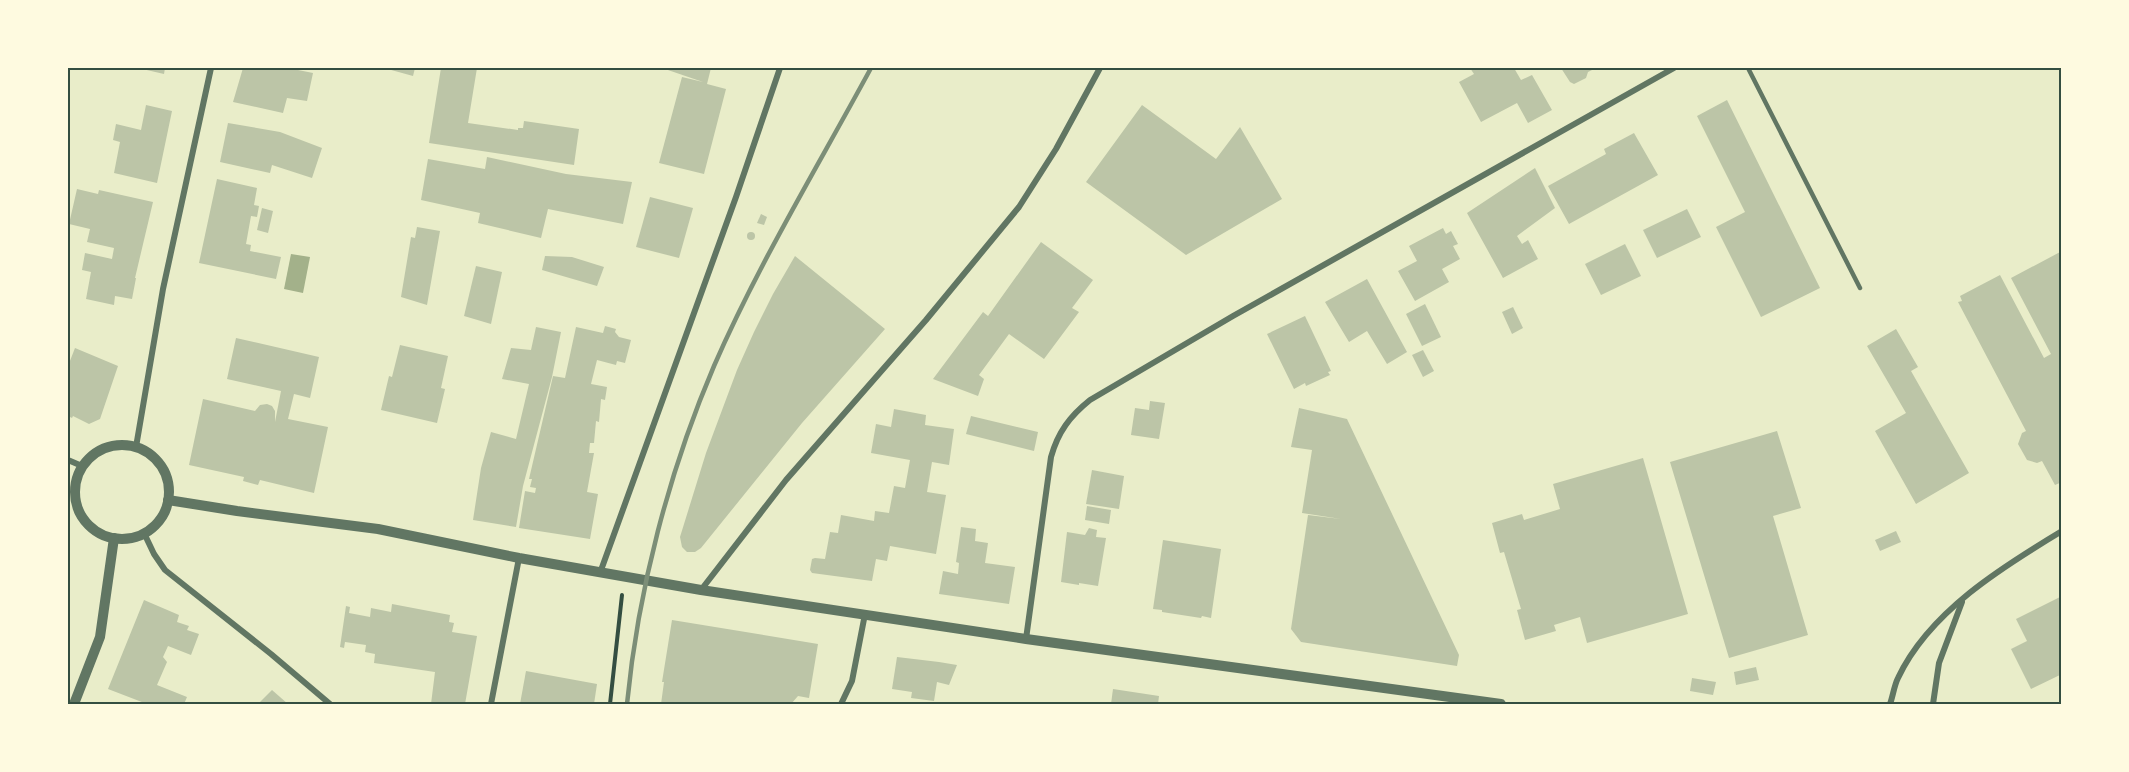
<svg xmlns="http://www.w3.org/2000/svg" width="2129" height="772" font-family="Commissioner,sans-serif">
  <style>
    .water { fill: #a3b18a }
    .building { fill: #bcc5a7 }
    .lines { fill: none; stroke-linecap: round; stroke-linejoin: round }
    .path { stroke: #344e41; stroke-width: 4 }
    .service { stroke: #617663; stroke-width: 4.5 }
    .minor { stroke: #617663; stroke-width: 6 }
    .tertiary { stroke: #617663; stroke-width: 10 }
    .rail { stroke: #7c8e77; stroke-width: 4.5 }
    .neatline { fill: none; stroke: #344e41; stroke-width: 2 }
  </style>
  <rect width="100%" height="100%" fill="#e9edc9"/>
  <polygon class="water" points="291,254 310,257 303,293 284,289"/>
  <g class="building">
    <polygon points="138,68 165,68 164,74"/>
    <polygon points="243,68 288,68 313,73 307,101 287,98 283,113 233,102"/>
    <polygon points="384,68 415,68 413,76"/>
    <polygon points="441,68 477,68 468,123 518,130 518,128 523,128 524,121 579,129 574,165 429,143"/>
    <polygon points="662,68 711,68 707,84 726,89 704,174 659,163 682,77 703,82"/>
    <polygon points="1470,68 1514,68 1521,80 1532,75 1552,110 1528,123 1517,103 1481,122 1459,82 1474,74"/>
    <polygon points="1561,68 1596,68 1588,72 1586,78 1574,84 1570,82"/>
    <polygon points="1727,100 1820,288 1761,317 1716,227 1745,212 1697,116"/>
    <polygon points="146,105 172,111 157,183 114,173 120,142 113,140 116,124 141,130"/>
    <polygon points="1142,105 1216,159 1240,127 1282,199 1186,255 1086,182"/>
    <polygon points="228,123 280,132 322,148 312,178 272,165 270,173 220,162"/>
    <polygon points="1634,133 1658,175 1569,224 1548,186 1606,154 1604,149"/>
    <polygon points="487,157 566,174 632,182 623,224 548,209 541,238 478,223 480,213 421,200 428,159 485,169"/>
    <polygon points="1535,168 1555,208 1517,236 1522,244 1528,240 1538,259 1503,278 1467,213"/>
    <polygon points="217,179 257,188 254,205 259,206 257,217 251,216 246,244 251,245 250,251 281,257 276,279 199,263"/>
    <polygon points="77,189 98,194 99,190 153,202 135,278 136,278 132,299 115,296 114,305 86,299 91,272 82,270 85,253 112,259 114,248 87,242 90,229 69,224"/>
    <polygon points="650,197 693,208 679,258 636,247"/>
    <polygon points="262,208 273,211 268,233 257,230"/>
    <polygon points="1687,209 1701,237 1657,258 1643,230"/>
    <polygon points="761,214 767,217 764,225 757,223"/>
    <polygon points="417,227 440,231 427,305 401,297 411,237 415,238"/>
    <polygon points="1443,228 1446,234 1451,231 1458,244 1453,246 1460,259 1442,269 1449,282 1415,301 1398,271 1417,261 1409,246"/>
    <circle cx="751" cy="236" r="4"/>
    <polygon points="1041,242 1093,280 1072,308 1079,312 1044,359 1009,334 979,375 984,379 978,396 933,379 983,312 988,316"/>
    <polygon points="1625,244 1641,276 1601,295 1585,264"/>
    <polygon points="2062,251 2062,482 2055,485 2042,461 2037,463 2027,460 2018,444 2022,433 2026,431 1958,302 1962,301 1960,296 2000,275 2044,358 2051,354 2011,278"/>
    <polygon points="545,256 572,257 604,267 597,286 542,270"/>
    <polygon points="795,256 885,329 802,423 701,548 695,552 687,552 682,547 680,537 706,453 737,370 754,332 773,294"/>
    <polygon points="476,266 502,272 491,324 464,316"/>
    <polygon points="1367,279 1407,352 1387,364 1367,331 1349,342 1325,302"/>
    <polygon points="1425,304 1441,337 1422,346 1406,314"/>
    <polygon points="1513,307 1523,328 1512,334 1502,312"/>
    <polygon points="1305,316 1331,371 1328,372 1330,375 1306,386 1305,383 1294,389 1267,334"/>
    <polygon points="605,326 616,329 615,332 619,337 631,340 625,363 617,361 616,365 597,360 591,384 607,387 605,400 601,399 599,422 596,421 594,443 590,443 589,453 594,453 587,492 598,494 590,539 519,528 525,491 535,493 536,488 530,487 532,479 529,479 553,376 565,378 576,327 603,333"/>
    <polygon points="536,327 561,332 552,377 523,486 516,527 473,520 481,468 491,432 516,439 529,384 502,379 511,348 531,350"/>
    <polygon points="1896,329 1918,367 1911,371 1969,473 1916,504 1875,431 1906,413 1867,346"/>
    <polygon points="236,338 319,357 310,398 294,394 288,419 328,427 314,493 260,480 258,485 243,481 244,477 189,465 203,399 255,411 260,405 267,404 272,406 275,411 275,422 281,391 227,379"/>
    <polygon points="400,345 448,356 441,388 445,389 437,423 381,410 389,376 392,377"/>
    <polygon points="75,348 118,366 100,419 89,424 73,416 72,418 68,416 68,366"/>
    <polygon points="1423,350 1434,371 1423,377 1412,355"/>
    <polygon points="1150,401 1165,403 1159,439 1131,435 1135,408 1149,410"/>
    <polygon points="1299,408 1347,419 1459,655 1457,666 1301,642 1291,629 1308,515 1341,519 1302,513 1312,450 1291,447"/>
    <polygon points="894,409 926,415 925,425 954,429 949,465 932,462 927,492 946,495 936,554 890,546 887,561 876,559 872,581 812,573 810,570 812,559 815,558 825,559 830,532 838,533 841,515 874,521 875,511 889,513 894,486 905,488 910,460 871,453 876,424 891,427"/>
    <polygon points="971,416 1038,432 1034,451 966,434"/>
    <polygon points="1777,431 1801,508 1773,516 1808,635 1729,658 1670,462"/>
    <polygon points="1643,458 1688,614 1587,643 1580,617 1554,625 1556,631 1525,640 1517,610 1521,609 1504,552 1500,553 1492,523 1522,514 1524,520 1560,509 1553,484"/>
    <polygon points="1092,470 1124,476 1119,509 1086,504"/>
    <polygon points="1087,506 1111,510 1109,524 1085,520"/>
    <polygon points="961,527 976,529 975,541 988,543 985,563 1015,567 1009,604 939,594 943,571 958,574 959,563 956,562"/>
    <polygon points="1089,528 1097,530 1096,537 1106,538 1098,586 1079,583 1079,585 1061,582 1067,532 1085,535"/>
    <polygon points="1896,531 1901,542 1880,551 1875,540"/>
    <polygon points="1163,540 1221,549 1211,618 1202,616 1201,618 1162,612 1162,610 1153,609"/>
    <polygon points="2062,596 2062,674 2031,689 2011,649 2027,641 2016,619"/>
    <polygon points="144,600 179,615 177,622 189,626 187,630 199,634 191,655 168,646 163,657 167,662 157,685 187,697 184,704 147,704 108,689"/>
    <polygon points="392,604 450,615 449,622 454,623 452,632 477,636 465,704 431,704 435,672 374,663 375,654 365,652 366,645 345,642 344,648 340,647 346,606 350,607 349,613 370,617 371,608 391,612"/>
    <polygon points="672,620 818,644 809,698 798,696 791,704 661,704 664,682 662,682"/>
    <polygon points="897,657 939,662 957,665 949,685 937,682 934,701 911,698 912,692 892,689"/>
    <polygon points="1756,667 1759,680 1736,685 1734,672"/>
    <polygon points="526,671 597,684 594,704 520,704"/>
    <polygon points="1692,678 1716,682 1713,695 1690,691"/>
    <polygon points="1113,689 1159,696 1158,704 1111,704"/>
    <polygon points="272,690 288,704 258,704"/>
  </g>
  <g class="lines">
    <polyline class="path" points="610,704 622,595"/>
    <polyline class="service" points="1748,68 1860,288"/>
    <g class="minor">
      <polyline points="136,447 163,289 211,68"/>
      <polyline points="68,460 82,466"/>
      <polyline points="144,533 154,554 165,570 271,654 330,704"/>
      <polyline points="600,573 736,197 780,68"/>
      <polyline points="701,590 786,480 926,320 1019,207 1056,149 1100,68"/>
      <path d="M1026,639L1051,457C1058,432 1070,416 1090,400L1233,316L1674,68"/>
      <polyline points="491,704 519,558"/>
      <polyline points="841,704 852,681 865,614"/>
      <path d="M1890,704C1893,696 1894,686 1898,678C1929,612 2002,567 2062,531"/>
      <polyline points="1933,704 1939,663 1962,602"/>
    </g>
    <g class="tertiary">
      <circle cx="122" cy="492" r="47"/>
      <polyline points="168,500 237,511 378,529 519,558 701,590 1026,639 1501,704"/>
      <polyline points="74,704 100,637 114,538"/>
    </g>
    <path class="rail" d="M627,704C638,590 669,471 714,366C759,263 818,166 871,68"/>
  </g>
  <rect width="2129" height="772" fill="none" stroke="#fefae0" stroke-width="138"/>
  <rect x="69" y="69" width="1991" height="634" class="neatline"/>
</svg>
